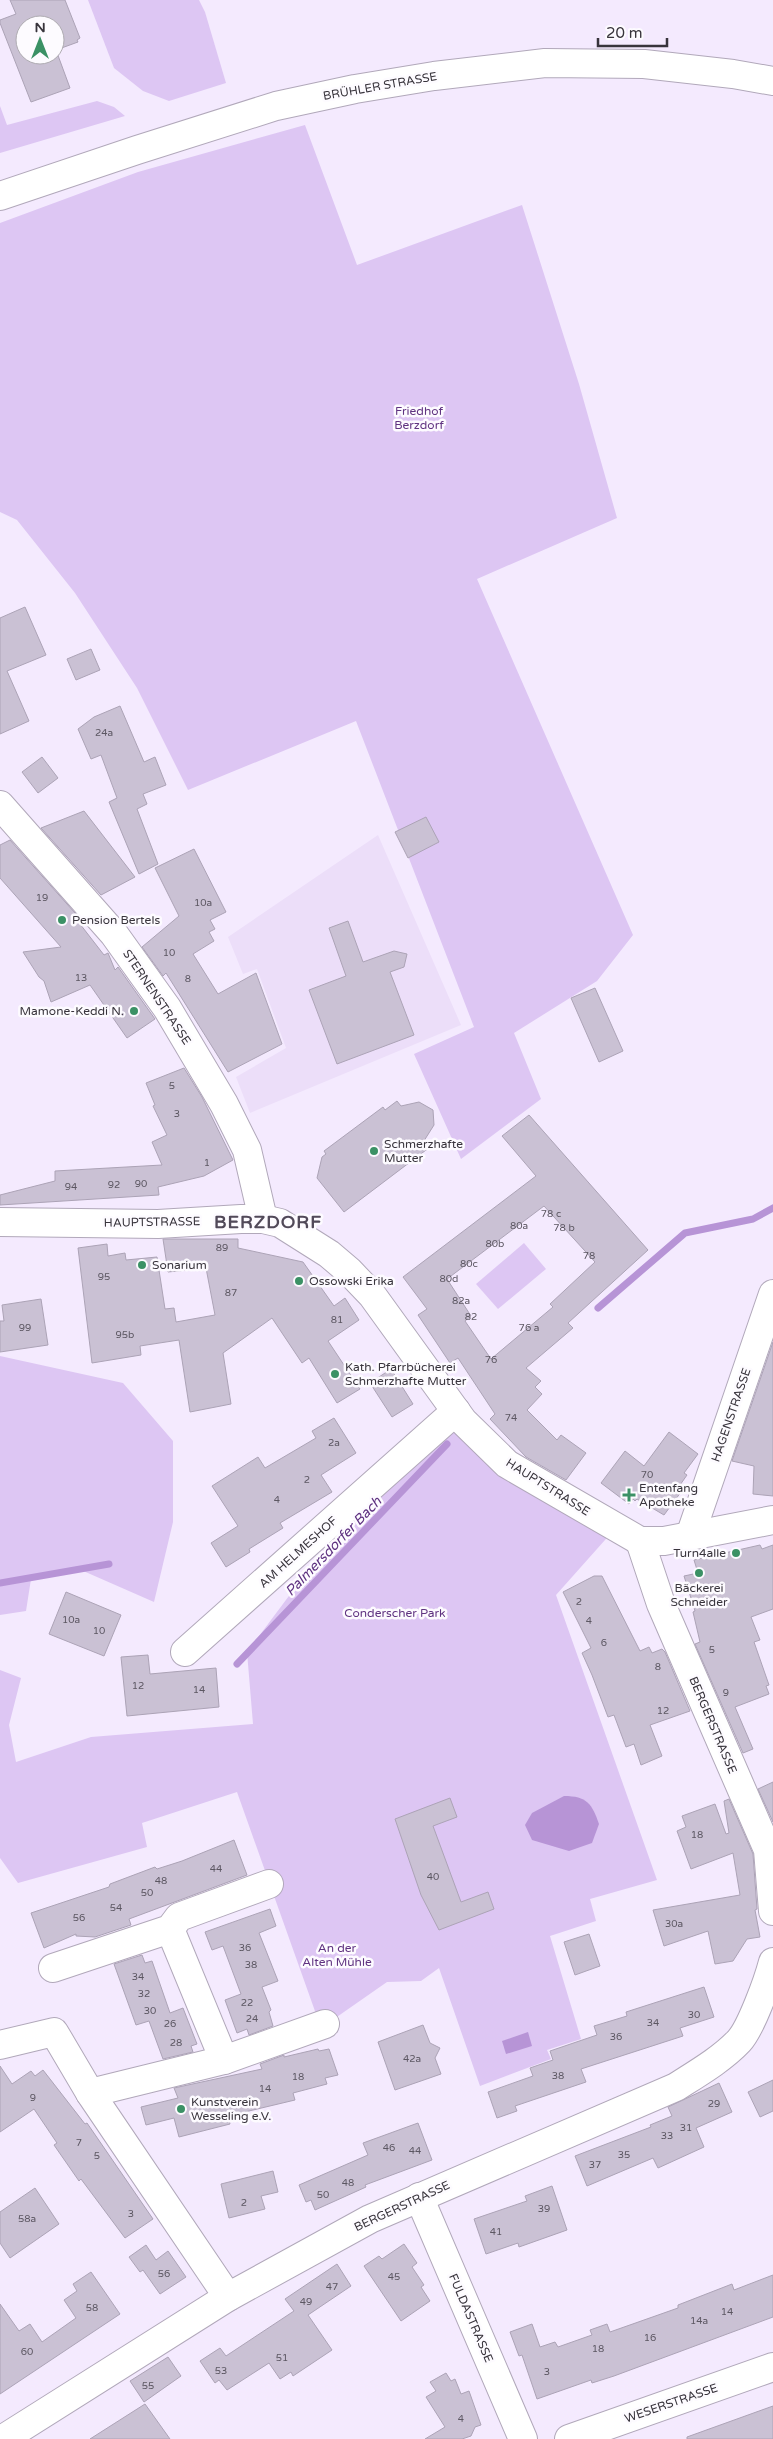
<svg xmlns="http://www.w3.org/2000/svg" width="773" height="2439" font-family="'Varela Round',sans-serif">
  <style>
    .built { fill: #ecdef9 }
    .green { fill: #ddc6f3 }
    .water { fill: #b794d6 }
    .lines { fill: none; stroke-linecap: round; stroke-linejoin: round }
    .stream { stroke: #b794d6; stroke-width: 7 }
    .building { fill: #cac1d4; stroke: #aca3b6; fill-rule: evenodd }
    .minor-casing { stroke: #b1a8ba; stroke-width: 30 }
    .major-casing { stroke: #b1a8ba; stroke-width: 30 }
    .minor { stroke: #fff; stroke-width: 28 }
    .major { stroke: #fff; stroke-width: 28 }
    .poi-dot { fill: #3b9165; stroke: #fdfbff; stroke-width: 2 }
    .labels { text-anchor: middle; stroke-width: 5; stroke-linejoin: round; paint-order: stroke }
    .number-label { font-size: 10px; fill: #5c5762 }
    .street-label { font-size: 12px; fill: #38343c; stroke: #fdfbff }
    .park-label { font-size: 12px; fill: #603381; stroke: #fdfbff }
    .poi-label { font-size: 12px; fill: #38343c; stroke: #fdfbff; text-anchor: start }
    .water-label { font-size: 14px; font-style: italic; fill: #5e3180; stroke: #fdfbff }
    .district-label { font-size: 18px; font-weight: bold; letter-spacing: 1px; fill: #514959; stroke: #fdfbff }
  </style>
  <rect width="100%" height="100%" fill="#f4eafe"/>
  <polygon class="built" points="378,835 461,1025 250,1113 236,1077 286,1048 257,969 243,974 228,937"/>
  <g class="green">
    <polygon points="88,0 199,0 205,12 226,83 169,101 143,91 114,68"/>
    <polygon points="97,101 114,107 125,116 0,153 0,106 7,125"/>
    <polygon points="305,125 357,265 522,205 579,384 617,518 477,579 633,935 597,981 514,1033 541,1099 461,1159 414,1054 474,1027 356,721 188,790 137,688 75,593 17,520 0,512 0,223 138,172"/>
    <polygon points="524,1243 546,1269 498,1309 476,1284"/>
    <polygon points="0,1356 123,1383 173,1441 173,1522 154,1602 81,1570 31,1579 26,1611 0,1615"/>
    <polygon points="461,1423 613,1531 556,1595 657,1880 590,1899 596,1921 550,1936 581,2039 547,2050 551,2059 480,2086 439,1968 421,1981 387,1982 321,2028 237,1792 142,1823 147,1847 18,1883 0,1858 0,1670 21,1678 9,1725 16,1762 91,1737 253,1724 247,1652 324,1549"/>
  </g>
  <g class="water">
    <path d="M564,1796C587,1796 592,1804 599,1824L592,1843L569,1851L532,1840L525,1825L532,1813Z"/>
    <polygon points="528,2032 532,2046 506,2054 502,2041"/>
  </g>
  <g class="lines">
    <g class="stream">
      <polyline points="598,1308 685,1233 753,1219 773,1208"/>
      <polyline points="0,1583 109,1564"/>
      <polyline points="237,1664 447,1444"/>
    </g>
  </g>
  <g class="building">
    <path d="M10,0H65L80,38L77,40L78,42L56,50L70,88L31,102L0,23V20L16,14ZM25,25H55V55H25Z"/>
    <polygon points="25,607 46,655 7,671 29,721 0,734 0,618"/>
    <polygon points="91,649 100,670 76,680 67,659"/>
    <polygon points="120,706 144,762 155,757 166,785 143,794 147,804 137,809 158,864 139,874 109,802 117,798 101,755 91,759 78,729 94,717"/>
    <polygon points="42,757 58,778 38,793 22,772"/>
    <polygon points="84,811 135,877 101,895 41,828"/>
    <polygon points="426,817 439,842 408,858 395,832"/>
    <polygon points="10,840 83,922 80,924 104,955 108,953 115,970 118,967 155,1019 127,1038 90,985 51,1002 44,981 39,977 23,952 61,947 0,878 0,845"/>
    <polygon points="194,849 226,912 210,920 215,929 209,932 214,941 193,954 218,994 256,973 282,1044 228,1072 166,973 163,976 142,947 179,916 155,868"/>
    <polygon points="348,921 363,962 394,951 407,954 404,967 390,972 414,1035 337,1064 309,990 346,976 329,928"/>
    <polygon points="595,988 623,1051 599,1062 571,998"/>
    <polygon points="184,1068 202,1097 233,1160 204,1176 158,1187 159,1195 0,1205 0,1195 55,1181 55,1171 162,1165 152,1142 167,1135 153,1106 155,1105 146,1083"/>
    <polygon points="397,1101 401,1106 419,1102 433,1110 434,1125 422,1144 434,1144 344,1212 317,1178 322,1157 326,1154 324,1151 383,1107 385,1110"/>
    <path d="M529,1115L648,1250L568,1323L573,1328L526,1368L541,1381L535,1387L542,1394L527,1410L557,1440L561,1435L586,1453L566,1480L526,1457L490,1419L495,1414L458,1358L450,1363L418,1315L427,1309L403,1277L536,1176L502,1136ZM544,1206L595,1262L550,1304L553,1307L491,1359L465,1321L471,1316L447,1279Z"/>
    <polygon points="163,1239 238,1239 238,1248 303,1262 334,1306 345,1298 359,1320 328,1341 360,1389 337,1403 309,1358 302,1363 272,1318 223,1353 231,1404 190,1412 179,1340 140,1346 141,1355 92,1363 78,1248 107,1244 108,1256 125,1253 126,1260 157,1257 165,1309 174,1308 176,1322 215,1315 206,1268 168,1272"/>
    <polygon points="41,1299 48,1345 0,1352 0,1321 4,1321 2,1305"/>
    <polygon points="773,1342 773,1496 753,1494 754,1466 732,1461"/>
    <polygon points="391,1369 413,1404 392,1417 370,1383"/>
    <polygon points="334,1418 356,1453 321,1475 332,1492 280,1523 283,1528 249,1549 250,1552 226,1567 211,1543 238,1526 212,1486 258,1457 265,1468 316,1438 312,1431"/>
    <polygon points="669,1432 698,1454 684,1473 687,1475 680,1485 684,1488 664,1515 637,1499 635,1501 633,1499 629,1504 601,1483 625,1451 644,1466"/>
    <polygon points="760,1545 762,1549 773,1545 773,1609 751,1617 760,1640 754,1642 769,1685 766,1686 769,1694 735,1707 753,1749 743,1753 695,1644 700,1642 693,1612 695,1611 684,1576 698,1573 694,1560"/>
    <polygon points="594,1576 602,1576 640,1651 649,1647 652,1653 662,1649 665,1652 690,1711 650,1725 662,1756 641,1765 634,1744 626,1747 614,1715 608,1717 592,1675 582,1653 591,1648 563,1592"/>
    <polygon points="66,1592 121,1615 104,1656 49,1634"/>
    <polygon points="148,1655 150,1674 216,1668 219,1707 127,1716 121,1657"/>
    <polygon points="773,1782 773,1822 758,1789"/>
    <polygon points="450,1798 457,1817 433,1826 461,1902 488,1892 494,1909 439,1930 421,1895 395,1819"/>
    <polygon points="729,1799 753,1854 757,1909 755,1910 760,1937 747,1939 733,1961 715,1964 708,1931 664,1946 653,1910 740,1895 733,1853 691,1869 677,1831 686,1827 682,1816 715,1804 726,1834 729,1833 724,1801"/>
    <polygon points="234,1840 247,1875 129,1919 131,1925 95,1937 76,1936 76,1934 44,1948 31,1913 109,1887 110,1884 155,1867 157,1869 182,1861"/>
    <polygon points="270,1909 276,1926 259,1933 278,1981 262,1987 271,2010 269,2012 273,2026 249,2035 247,2029 237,2033 225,2000 241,1994 223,1946 212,1950 205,1932"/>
    <polygon points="589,1934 600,1966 575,1975 564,1942"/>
    <polygon points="142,1955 145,1963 152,1961 170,2013 183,2008 197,2044 191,2046 193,2052 163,2059 149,2021 136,2025 114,1964"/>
    <polygon points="704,1987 714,2017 680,2028 683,2036 581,2069 586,2082 515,2106 517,2111 497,2118 488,2092 533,2076 530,2068 553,2060 550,2051 597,2035 594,2026 627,2016 626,2012"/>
    <polygon points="423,2025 430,2043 440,2048 435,2058 441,2074 395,2090 378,2042"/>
    <polygon points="318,2049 319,2051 329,2049 338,2075 325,2078 327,2084 293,2093 295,2100 228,2116 230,2124 179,2137 174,2118 146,2125 141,2107 178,2098 174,2088 262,2069 260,2064 284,2055 284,2057"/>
    <polygon points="0,2066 12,2084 31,2071 35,2076 43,2070 85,2124 87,2123 153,2219 125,2238 81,2179 79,2181 54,2145 57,2143 34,2109 0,2132"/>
    <polygon points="773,2080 773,2111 760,2117 748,2092"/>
    <polygon points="719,2083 732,2112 696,2128 704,2147 658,2168 653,2158 587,2186 575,2156 651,2127 650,2125 672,2116 668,2107"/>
    <polygon points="418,2123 432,2160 365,2185 366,2187 315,2210 311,2200 306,2202 299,2185 368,2155 363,2143"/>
    <polygon points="273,2171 278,2192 261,2196 265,2209 229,2218 221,2184"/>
    <polygon points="552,2186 567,2230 519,2247 518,2243 486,2254 474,2219 527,2201 525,2196"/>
    <polygon points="35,2188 59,2224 10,2258 0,2243 0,2212"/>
    <polygon points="404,2244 417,2263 412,2267 424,2285 421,2287 430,2301 401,2321 364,2266 379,2256 382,2259"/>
    <polygon points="146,2245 156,2260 168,2251 186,2277 160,2294 143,2270 140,2272 129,2257"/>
    <polygon points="337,2264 351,2286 308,2315 332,2350 293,2376 291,2372 280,2379 269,2363 227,2390 219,2380 215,2383 200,2361 220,2348 226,2356 294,2311 285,2299"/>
    <polygon points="91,2272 120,2314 0,2394 0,2304 19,2331 30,2324 42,2342 76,2318 64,2300 77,2291 73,2284"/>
    <polygon points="773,2275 773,2317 614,2376 592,2383 591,2380 537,2399 522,2355 519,2356 510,2332 532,2324 540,2347 555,2342 558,2347 592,2335 590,2330 607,2324 610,2332 678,2308 678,2305 732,2284 734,2290"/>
    <polygon points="168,2357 181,2376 144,2402 130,2381"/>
    <polygon points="446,2373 451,2381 455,2379 461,2394 469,2391 481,2425 475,2427 471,2436 462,2439 425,2439 445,2427 426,2397 436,2391 430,2382"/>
    <polygon points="145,2404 170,2439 90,2439"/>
    <polygon points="773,2406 773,2439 687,2439 687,2437"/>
  </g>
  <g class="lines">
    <g class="minor-casing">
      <g id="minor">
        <polyline points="0,805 114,934 167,1008 224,1104 247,1150 263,1219"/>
        <polyline points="0,1222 158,1224 241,1219 263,1219 280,1223 329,1254 349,1271 372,1295 463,1421 507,1464 640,1541 664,1541 773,1520"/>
        <polyline points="690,1536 773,1294"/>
        <polyline points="640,1541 661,1604 768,1850 773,1911"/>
        <polyline points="185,1652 456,1411"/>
        <polyline points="170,1929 224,2060"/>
        <polyline points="53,1968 170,1929 179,1917 269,1884"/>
        <polyline points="0,2045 54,2032 90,2093 228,2297"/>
        <polyline points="90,2093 224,2060 325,2024"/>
        <polyline points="419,2197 523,2439"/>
        <path d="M3,2439L228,2297L370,2219L676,2087C698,2073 722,2059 739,2041C751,2028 768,1981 773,1962"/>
        <polyline points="569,2439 773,2367"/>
      </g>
    </g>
    <g class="major-casing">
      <polyline id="major" points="0,196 137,150 276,106 355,89 434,76 545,63 644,64 733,74 773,81"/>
    </g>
    <use href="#minor" class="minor"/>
    <use href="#major" class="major"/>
  </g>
  <g class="poi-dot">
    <circle cx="62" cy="920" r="5"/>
    <circle cx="134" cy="1011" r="5"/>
    <circle cx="374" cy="1151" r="5"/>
    <circle cx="142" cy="1265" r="5"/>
    <circle cx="299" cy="1281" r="5"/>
    <circle cx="335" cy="1374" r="5"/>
    <path d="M626.5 1487.5h5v5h5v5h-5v5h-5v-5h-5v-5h5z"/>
    <circle cx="736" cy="1553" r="5"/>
    <circle cx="699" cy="1573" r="5"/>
    <circle cx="181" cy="2109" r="5"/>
  </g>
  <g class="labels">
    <g class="number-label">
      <text x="104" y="736">24a</text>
      <text x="42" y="901">19</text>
      <text x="203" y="906">10a</text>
      <text x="169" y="956">10</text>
      <text x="81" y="981">13</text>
      <text x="188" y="982">8</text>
      <text x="172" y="1089">5</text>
      <text x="177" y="1117">3</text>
      <text x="207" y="1166">1</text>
      <text x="141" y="1187">90</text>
      <text x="114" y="1188">92</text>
      <text x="71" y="1190">94</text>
      <text x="551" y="1217">78 c</text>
      <text x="519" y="1229">80a</text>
      <text x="564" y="1231">78 b</text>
      <text x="495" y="1247">80b</text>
      <text x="222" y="1251">89</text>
      <text x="589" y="1259">78</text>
      <text x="469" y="1267">80c</text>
      <text x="104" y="1280">95</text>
      <text x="449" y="1282">80d</text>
      <text x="231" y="1296">87</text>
      <text x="461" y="1304">82a</text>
      <text x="471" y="1320">82</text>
      <text x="337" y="1323">81</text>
      <text x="25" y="1331">99</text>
      <text x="529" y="1331">76 a</text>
      <text x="125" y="1338">95b</text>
      <text x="491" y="1363">76</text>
      <text x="511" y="1421">74</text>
      <text x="334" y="1446">2a</text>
      <text x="647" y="1478">70</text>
      <text x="307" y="1483">2</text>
      <text x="277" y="1503">4</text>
      <text x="579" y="1605">2</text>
      <text x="71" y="1623">10a</text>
      <text x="589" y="1624">4</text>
      <text x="99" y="1634">10</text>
      <text x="604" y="1646">6</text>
      <text x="712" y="1653">5</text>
      <text x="658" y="1670">8</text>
      <text x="138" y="1689">12</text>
      <text x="199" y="1693">14</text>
      <text x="726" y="1696">9</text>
      <text x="663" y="1714">12</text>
      <text x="697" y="1838">18</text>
      <text x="216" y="1872">44</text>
      <text x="433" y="1880">40</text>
      <text x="161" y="1884">48</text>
      <text x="147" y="1896">50</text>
      <text x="116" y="1911">54</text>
      <text x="79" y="1921">56</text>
      <text x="674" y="1927">30a</text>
      <text x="245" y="1951">36</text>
      <text x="251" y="1968">38</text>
      <text x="138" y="1980">34</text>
      <text x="144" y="1997">32</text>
      <text x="247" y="2006">22</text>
      <text x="150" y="2014">30</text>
      <text x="694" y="2018">30</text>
      <text x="252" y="2022">24</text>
      <text x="653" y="2026">34</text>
      <text x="170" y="2027">26</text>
      <text x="616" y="2040">36</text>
      <text x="176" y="2046">28</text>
      <text x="412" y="2062">42a</text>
      <text x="558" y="2079">38</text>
      <text x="298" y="2080">18</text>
      <text x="265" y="2092">14</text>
      <text x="33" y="2101">9</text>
      <text x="714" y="2107">29</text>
      <text x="686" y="2131">31</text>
      <text x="667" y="2139">33</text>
      <text x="79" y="2146">7</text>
      <text x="389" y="2151">46</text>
      <text x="415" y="2154">44</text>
      <text x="624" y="2158">35</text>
      <text x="97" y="2159">5</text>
      <text x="595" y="2168">37</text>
      <text x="348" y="2186">48</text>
      <text x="323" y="2198">50</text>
      <text x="244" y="2206">2</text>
      <text x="544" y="2212">39</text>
      <text x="131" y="2217">3</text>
      <text x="27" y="2222">58a</text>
      <text x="496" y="2235">41</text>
      <text x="164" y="2277">56</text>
      <text x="394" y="2280">45</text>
      <text x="332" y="2290">47</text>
      <text x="306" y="2305">49</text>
      <text x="92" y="2311">58</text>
      <text x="727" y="2315">14</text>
      <text x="699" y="2324">14a</text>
      <text x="650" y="2341">16</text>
      <text x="598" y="2352">18</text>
      <text x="27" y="2355">60</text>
      <text x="282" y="2361">51</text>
      <text x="221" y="2374">53</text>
      <text x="547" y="2375">3</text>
      <text x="148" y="2389">55</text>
      <text x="461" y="2422">4</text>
    </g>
    <g class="street-label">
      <text transform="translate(380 86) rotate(-10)" y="4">BRÜHLER STRASSE</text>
      <text transform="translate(157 997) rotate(56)" y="4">STERNENSTRASSE</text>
      <text transform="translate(152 1222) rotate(-1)" y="4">HAUPTSTRASSE</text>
      <text transform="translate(731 1415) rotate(-71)" y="4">HAGENSTRASSE</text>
      <text transform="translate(548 1487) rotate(32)" y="4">HAUPTSTRASSE</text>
      <text transform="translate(298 1552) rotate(-42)" y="4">AM HELMESHOF</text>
      <text transform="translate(713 1725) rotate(67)" y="4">BERGERSTRASSE</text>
      <text transform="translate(402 2206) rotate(-25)" y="4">BERGERSTRASSE</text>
      <text transform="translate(471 2318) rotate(67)" y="4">FULDASTRASSE</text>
      <text transform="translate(671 2403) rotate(-19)" y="4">WESERSTRASSE</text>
    </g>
    <g class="park-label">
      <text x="419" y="415">Friedhof<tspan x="419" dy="14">Berzdorf</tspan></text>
      <text x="395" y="1617">Conderscher Park</text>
      <text x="337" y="1952">An der<tspan x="337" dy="14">Alten Mühle</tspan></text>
    </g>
    <g class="poi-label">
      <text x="72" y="924">Pension Bertels</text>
      <text x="124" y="1015" text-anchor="end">Mamone-Keddi N.</text>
      <text x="384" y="1148">Schmerzhafte<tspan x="384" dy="14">Mutter</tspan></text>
      <text x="152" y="1269">Sonarium</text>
      <text x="309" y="1285">Ossowski Erika</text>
      <text x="345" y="1371">Kath. Pfarrbücherei<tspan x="345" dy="14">Schmerzhafte Mutter</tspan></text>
      <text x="639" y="1492">Entenfang<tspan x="639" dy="14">Apotheke</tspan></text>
      <text x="726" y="1557" text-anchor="end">Turn4alle</text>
      <text x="699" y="1592" text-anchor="middle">Bäckerei<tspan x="699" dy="14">Schneider</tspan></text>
      <text x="191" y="2106">Kunstverein<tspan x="191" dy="14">Wesseling e.V.</tspan></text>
    </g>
    <g class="water-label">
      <text transform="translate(333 1546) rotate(-46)" y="5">Palmersdorfer Bach</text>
    </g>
    <g class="district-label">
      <text x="268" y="1228">BERZDORF</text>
    </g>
  </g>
  <g transform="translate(40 40)"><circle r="24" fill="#fdfbff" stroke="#aeabb1"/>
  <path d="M0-4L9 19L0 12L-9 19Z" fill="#3b9165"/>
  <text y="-8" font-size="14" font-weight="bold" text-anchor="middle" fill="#38343c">N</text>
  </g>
  <path d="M598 38v8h69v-8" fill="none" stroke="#38343c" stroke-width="2.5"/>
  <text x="606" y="38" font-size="15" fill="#38343c" stroke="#fdfbff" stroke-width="4" paint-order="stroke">20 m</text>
</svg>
